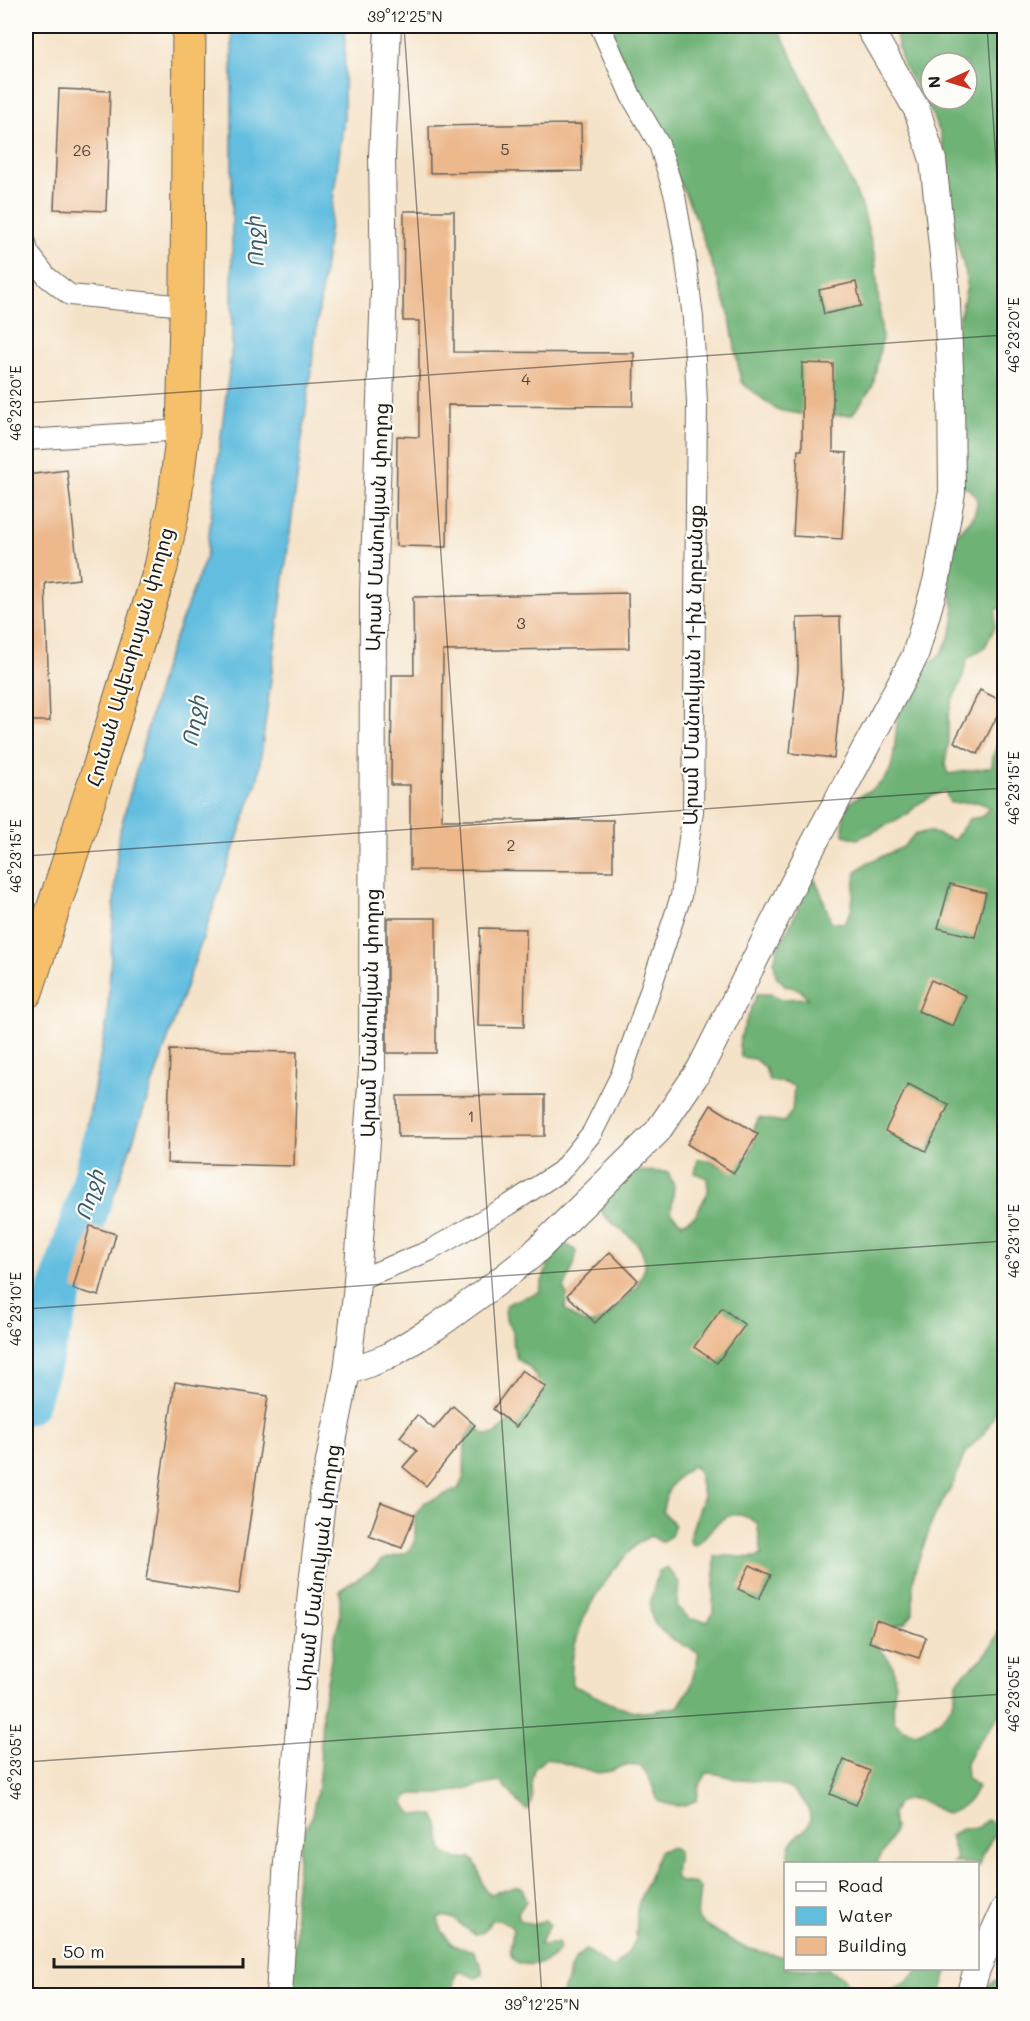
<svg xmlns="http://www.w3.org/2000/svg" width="1030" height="2021" font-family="Mali,'Noto Sans Armenian',sans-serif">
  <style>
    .forest { fill: #6eb276; stroke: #456749; stroke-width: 1.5; fill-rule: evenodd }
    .water { fill: #62bddf; stroke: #3f6c7e; stroke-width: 1.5 }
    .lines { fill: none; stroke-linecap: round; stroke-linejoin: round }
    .river { stroke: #62bddf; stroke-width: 45 }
    .building { fill: #ecb88c }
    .minor-casing { stroke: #686259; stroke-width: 22 }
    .tertiary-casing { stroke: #686259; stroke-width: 28 }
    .trunk-casing { stroke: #686259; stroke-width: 35 }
    .minor { stroke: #fff; stroke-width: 20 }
    .tertiary { stroke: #fff; stroke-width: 26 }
    .trunk { stroke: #f6c06b; stroke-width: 33 }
    .ticks { fill: none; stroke: #1c1c1c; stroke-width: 1.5; stroke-opacity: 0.45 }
    .labels { text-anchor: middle; stroke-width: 4.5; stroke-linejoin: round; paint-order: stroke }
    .number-label { font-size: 16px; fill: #504338 }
    .street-label { font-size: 20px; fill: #1c1c1c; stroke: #fdfcf7 }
    .water-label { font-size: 21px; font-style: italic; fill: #385c6a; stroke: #fdfcf7 }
    .neatline { fill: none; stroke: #1c1c1c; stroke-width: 2 }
    .ticks-label { font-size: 15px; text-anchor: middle; fill: #1c1c1c }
  </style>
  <rect width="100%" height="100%" fill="#fdfcf7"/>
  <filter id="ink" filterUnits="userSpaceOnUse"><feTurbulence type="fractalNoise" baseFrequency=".0167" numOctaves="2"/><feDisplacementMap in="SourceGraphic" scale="12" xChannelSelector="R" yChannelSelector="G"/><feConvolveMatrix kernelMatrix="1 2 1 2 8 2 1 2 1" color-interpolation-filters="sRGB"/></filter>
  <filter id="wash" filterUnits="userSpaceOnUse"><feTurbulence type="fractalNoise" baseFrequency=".008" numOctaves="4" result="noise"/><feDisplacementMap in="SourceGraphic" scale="24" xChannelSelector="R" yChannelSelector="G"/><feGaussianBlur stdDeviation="1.35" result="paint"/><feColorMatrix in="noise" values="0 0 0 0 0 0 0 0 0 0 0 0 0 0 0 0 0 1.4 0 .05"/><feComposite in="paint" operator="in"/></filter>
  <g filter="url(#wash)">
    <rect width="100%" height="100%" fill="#f5e3c9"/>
    <g class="forest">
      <polygon points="608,26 777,26 833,140 863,209 875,257 882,339 873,386 852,415 812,416 777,410 741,382 729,313 694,213 626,68"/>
      <path d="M896,26H1004V606L996,610L995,627L985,647L967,659L962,680L952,701L948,718V746L945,764L948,774L992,767L993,754L1004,738V1386L992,1420L984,1433L965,1453L955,1480L934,1517L915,1570L913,1585V1613L905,1623L891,1627L875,1643C880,1650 890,1659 893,1666C898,1683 891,1703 894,1721L904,1729L916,1733C933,1726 948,1717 954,1699C956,1694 955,1686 958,1681C964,1670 978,1665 985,1655C994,1645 1000,1630 1004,1617V1709L973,1750L966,1764L967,1778L978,1787C968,1803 964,1808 947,1814C926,1805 921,1793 897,1803L892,1815L894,1830L888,1844L876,1864L789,1863C789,1855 788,1848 793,1841C798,1833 809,1830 810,1819C810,1813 807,1806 804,1802C786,1777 761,1784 735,1779C725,1776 718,1773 707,1773L699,1786L697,1800C681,1808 675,1807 658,1801L649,1777L640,1766L625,1765L611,1771L598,1773L546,1758L534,1769L531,1783L532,1798L528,1811C516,1802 511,1791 499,1782L440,1794H412L406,1797L404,1804L413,1814L434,1815C442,1826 438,1842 445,1854L457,1859L471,1858C484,1868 477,1885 490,1894L515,1887H522L526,1901L518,1913L520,1920L533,1925L545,1920L550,1925L539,1944L544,1945L558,1942L560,1949C557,1952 554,1957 550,1959C541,1966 515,1968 511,1955C508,1946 515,1936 512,1927L499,1920H492L483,1932L476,1934C461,1929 456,1913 438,1917C439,1928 447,1942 458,1947C461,1949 469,1949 473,1950L482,1968V1975L476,1978C469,1976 465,1972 457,1971L453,1985L457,1995H286L296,1937V1922L294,1908L300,1841L311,1818L317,1792L320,1766L322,1711L336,1631L340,1618V1591C355,1576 370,1576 381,1560L406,1553L415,1543V1515L423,1503L458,1489L464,1477L465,1438L475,1425L484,1435L496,1434L505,1424L539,1402C540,1380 536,1369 517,1359L513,1344V1331L506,1320L505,1306C516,1298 526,1298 539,1292L547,1266L564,1243L576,1251C576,1269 568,1274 564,1290L567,1295L565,1309C597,1343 612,1307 637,1287C638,1279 645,1273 645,1265C645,1240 618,1231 604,1215C601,1212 599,1206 597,1203L629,1171L668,1172L674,1186L671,1213L682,1223L695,1216L708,1192L707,1178L695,1173L698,1159L712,1161L723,1168L748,1156L754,1144L752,1132L759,1118L784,1122L792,1111L794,1086L782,1082L769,1081L765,1067L754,1059L741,1057L739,1045L742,1032L757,994H770L782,999L808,998L799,989L786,986L776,976L774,961L778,948L797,911L802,884L815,880L822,895L831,922L844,923L851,912L856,872L867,863L903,847L914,835L928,831L954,840L969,819L981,817L990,807L977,802L950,803L945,791L932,796L918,804L908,814L871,833L857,839L844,835C838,787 871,802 888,774C898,757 893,718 904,694C907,687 913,677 919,672C925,667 931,664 937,658C945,649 952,633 954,621C956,611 952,604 951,594C948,580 946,559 951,544C959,525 977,525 977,499L969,489L957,484L954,340L967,286L966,274L955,235L950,208L949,180L941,135L930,110L903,65L897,40ZM931,63H967V99H931ZM692,1466L697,1469L703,1495L689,1539L692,1545L698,1544C717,1525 728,1502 757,1523L762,1555C752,1561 729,1554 715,1556L713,1612L708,1621L690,1619L677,1607L679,1582L667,1567L658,1572C656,1583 651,1595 650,1605C648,1631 680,1643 699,1653L690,1688L678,1707C667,1708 655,1712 644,1712C618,1711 595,1694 572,1685C568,1638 592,1594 623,1559C632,1549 638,1541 651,1536L661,1542L671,1536L675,1525L663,1512C665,1489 674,1479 692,1466Z"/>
      <polygon points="987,1820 999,1827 982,1855 978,1868 978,1864 953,1863 957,1860 950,1836 963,1828 976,1828"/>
      <path d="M672,1847L678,1852C677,1872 666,1885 696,1883L700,1888L697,1918L702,1924L745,1948L785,1957L786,1968L829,1969L831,1972L843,1977L850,1988L848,1995H562C570,1978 567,1961 586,1950L609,1966L615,1967L620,1962L636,1940L637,1910L641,1896L660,1851Z"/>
      <polygon points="920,1969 948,1969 942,1989 943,1995 881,1995 907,1982"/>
      <path d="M1004,1976V1995H970C981,1987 993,1983 1004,1976Z"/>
    </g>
    <polygon class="water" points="232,26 345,26 344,117 258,778 111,1204 74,1193 107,1021 118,838 164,666 206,557 232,347"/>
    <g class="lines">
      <polyline class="river" points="26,1402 90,1198 106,1138"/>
    </g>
    <g id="blocks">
      <g class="building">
        <polygon points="59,89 110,91 106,211 54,209"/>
        <polygon points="581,124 582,171 430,173 429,126"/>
        <polygon points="404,211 454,211 454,352 634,353 633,406 448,405 447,547 396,546 397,436 419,437 419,321 403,321"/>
        <polygon points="856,282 861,306 824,314 819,290"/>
        <polygon points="802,363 833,364 833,452 847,453 842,539 793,536 798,450 802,450"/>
        <polygon points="67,470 79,579 45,583 50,721 26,721 26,475"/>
        <polygon points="628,593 629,648 443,651 442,820 613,820 613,871 410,870 410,785 391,785 392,675 414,675 413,597"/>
        <polygon points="840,617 842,683 834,758 790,753 798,670 797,618"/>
        <polygon points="980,690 1004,702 978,754 954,742"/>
        <polygon points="950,884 986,893 975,937 938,928"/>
        <rect x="387" y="918" width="49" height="135"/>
        <polygon points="480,928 526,929 524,1027 478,1026"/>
        <polygon points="931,980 966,996 953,1026 918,1011"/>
        <polygon points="170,1050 297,1052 294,1166 167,1163"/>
        <polygon points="908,1084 949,1105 926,1151 885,1131"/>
        <polygon points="545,1095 545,1136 398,1137 397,1096"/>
        <polygon points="711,1105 758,1134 734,1173 687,1144"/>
        <polygon points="90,1226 116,1234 99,1296 73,1289"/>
        <polygon points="610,1252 638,1280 595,1323 567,1295"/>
        <polygon points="722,1308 745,1325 717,1363 694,1347"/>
        <polygon points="522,1370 546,1387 516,1427 493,1409"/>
        <polygon points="175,1382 268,1396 239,1594 146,1580"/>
        <polygon points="453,1406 475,1425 426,1486 403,1467 417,1451 400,1437 417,1415 434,1429"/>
        <polygon points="381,1502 415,1515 402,1548 369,1536"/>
        <polygon points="750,1565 771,1575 759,1599 738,1589"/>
        <polygon points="876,1620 926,1637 919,1658 869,1642"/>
        <polygon points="844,1760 870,1771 856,1805 830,1794"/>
      </g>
    </g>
  </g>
  <g filter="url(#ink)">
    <use href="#blocks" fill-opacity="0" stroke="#686259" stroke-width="1.5"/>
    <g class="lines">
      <g class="minor-casing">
        <g id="minor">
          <polyline points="26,243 28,252 47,277 70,295 185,306"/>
          <polyline points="26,440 183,430"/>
          <polyline points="357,1280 429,1251 509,1205 561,1171 592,1133 621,1075 641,1018 681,896 693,811 697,403 693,318 685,253 675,196 659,144 631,96 600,26"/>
        </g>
      </g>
      <g class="tertiary-casing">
        <g id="tertiary">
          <polyline points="347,1372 387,1357 436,1327 494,1285 531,1256 657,1132 700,1069 804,862 915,656 937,578 952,492 951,389 946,284 933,160 917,110 868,26"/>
          <polyline points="279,1996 286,1875 311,1591 324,1486 347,1372 356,1295 372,1071 373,592 384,290 382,156 388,26"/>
          <polyline points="969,1996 977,1969 1004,1909"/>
        </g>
      </g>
      <g class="trunk-casing">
        <polyline id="trunk" points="26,992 96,778 161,567 174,505 183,430 187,283 189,26"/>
      </g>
      <use href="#minor" class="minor"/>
      <use href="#tertiary" class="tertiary"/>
      <use href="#trunk" class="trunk"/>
    </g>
  </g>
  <path class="ticks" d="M404,26L542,1996M987,26L1004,281M26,403L1004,335M26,856L1004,788M26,1309L1004,1241M26,1762L1004,1694"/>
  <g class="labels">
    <g class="number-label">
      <text x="505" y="155">5</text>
      <text x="82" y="156">26</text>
      <text x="526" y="385">4</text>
      <text x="521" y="629">3</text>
      <text x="511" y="851">2</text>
      <text x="471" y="1122">1</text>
    </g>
    <g class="street-label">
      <text transform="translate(377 527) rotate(-88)" y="7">Արամ Մանուկյան փողոց</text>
      <text transform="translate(130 657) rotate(-74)" y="7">Հունան Ավետիսյան փողոց</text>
      <text transform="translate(693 665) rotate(-89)" y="7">Արամ Մանուկյան 1-ին նրբանցք</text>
      <text transform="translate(370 1013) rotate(-89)" y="7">Արամ Մանուկյան փողոց</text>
      <text transform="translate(318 1568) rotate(-83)" y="7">Արամ Մանուկյան փողոց</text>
    </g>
    <g class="water-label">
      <text transform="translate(255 242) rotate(-94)" y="7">Ողջի</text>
      <text transform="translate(194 721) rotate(-81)" y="7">Ողջի</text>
      <text transform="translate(90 1195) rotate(-74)" y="7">Ողջի</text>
    </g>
  </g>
  <rect width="1030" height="2021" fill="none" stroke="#fdfcf7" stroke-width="66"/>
  <rect x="784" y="1862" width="195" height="108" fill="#fdfcf7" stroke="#a3a29f" stroke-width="1.5"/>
  <rect x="796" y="1882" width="30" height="9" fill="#ffffff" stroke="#a3a29f" stroke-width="1.5"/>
  <text x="838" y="1892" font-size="18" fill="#1c1c1c">Road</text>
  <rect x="796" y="1907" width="30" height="18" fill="#62bddf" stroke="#a3a29f" stroke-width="1.5"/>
  <text x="838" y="1922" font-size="18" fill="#1c1c1c">Water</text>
  <rect x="796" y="1937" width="30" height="18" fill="#ecb88c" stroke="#a3a29f" stroke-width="1.5"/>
  <text x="838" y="1952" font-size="18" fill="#1c1c1c">Building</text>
  <g transform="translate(949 81) rotate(266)"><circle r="28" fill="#fdfcf7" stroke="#a3a29f" stroke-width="1.5"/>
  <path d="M0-4.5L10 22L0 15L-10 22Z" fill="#c8321e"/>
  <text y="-9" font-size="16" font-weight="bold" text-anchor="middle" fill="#1c1c1c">N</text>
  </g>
  <path d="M54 1958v9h189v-9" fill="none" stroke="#1c1c1c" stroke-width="3"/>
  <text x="63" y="1958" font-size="18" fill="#1c1c1c" stroke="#fdfcf7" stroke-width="4.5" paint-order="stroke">50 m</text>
  <rect x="33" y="33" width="964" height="1955" class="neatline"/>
  <g class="ticks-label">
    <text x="405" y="22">39°12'25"N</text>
    <text transform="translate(1014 335) rotate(-90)" y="5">46°23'20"E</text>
    <text transform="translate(16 403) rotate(-90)" y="5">46°23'20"E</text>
    <text transform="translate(1014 788) rotate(-90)" y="5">46°23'15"E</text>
    <text transform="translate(16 856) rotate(-90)" y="5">46°23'15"E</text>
    <text transform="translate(1014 1241) rotate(-90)" y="5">46°23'10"E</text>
    <text transform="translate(16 1309) rotate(-90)" y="5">46°23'10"E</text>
    <text transform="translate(1014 1694) rotate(-90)" y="5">46°23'05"E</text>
    <text transform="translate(16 1762) rotate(-90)" y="5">46°23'05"E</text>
    <text x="542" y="2010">39°12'25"N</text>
  </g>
</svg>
